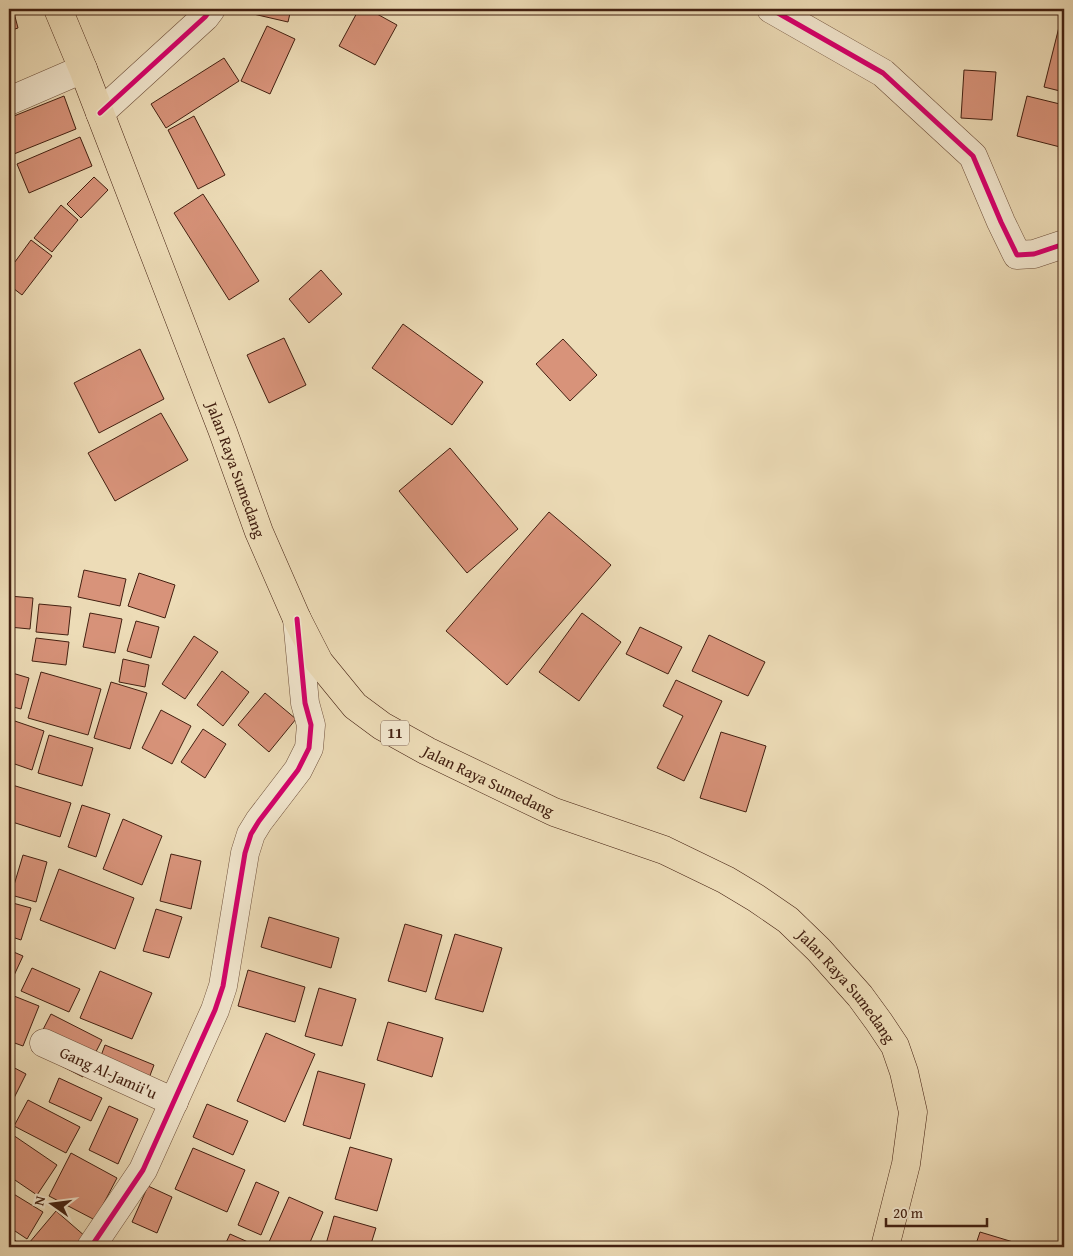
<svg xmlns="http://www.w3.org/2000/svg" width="1073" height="1256" font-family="'Gentium Book Plus',serif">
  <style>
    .building { fill: #d8937a; stroke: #432011 }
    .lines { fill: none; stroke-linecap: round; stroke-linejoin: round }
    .minor-casing { stroke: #6e4f3a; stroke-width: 29 }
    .trunk-casing { stroke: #432011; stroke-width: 29 }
    .minor { stroke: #f3e8d0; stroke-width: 28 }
    .trunk { stroke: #eddcb7; stroke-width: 28 }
    .cycleway-casing { stroke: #f3e8d0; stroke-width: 8 }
    .cycleway { stroke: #d6006c; stroke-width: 5 }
    .labels { text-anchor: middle; stroke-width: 4.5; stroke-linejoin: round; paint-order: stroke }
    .shield { fill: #f3e8d0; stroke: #785c4a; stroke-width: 1 }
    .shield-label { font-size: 15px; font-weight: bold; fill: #432011 }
    .street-label { font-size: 16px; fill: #432011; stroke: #f3e8d0 }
  </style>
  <rect width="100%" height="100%" fill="#eddcb7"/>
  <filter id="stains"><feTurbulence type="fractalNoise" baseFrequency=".004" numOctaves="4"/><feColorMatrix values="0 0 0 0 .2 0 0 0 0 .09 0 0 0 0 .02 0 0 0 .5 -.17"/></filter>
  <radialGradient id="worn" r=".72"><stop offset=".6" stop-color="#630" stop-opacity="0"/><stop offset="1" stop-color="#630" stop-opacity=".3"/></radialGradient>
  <g class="building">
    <polygon points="9,9 13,9 18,28 9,31"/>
    <polygon points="250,9 291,9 288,22 249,13"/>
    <polygon points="359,9 368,9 397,25 375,65 339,46"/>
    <polygon points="1060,23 1064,24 1064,92 1044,87"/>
    <polygon points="267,26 295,39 270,94 241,81"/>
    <polygon points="224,58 239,81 166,128 151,104"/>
    <polygon points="964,70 996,72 992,120 961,118"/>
    <polygon points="64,96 76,129 9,156 9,118"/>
    <polygon points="1027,96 1064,105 1064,148 1017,136"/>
    <polygon points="194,116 225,175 198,189 168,130"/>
    <polygon points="80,137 92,166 29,193 17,164"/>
    <polygon points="94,177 108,190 81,218 67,204"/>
    <polygon points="203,194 259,281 229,300 174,213"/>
    <polygon points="61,205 78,220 52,252 34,238"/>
    <polygon points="31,240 52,256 22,295 9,285 9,270"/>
    <polygon points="321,270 342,294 309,323 289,299"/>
    <polygon points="403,324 483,382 452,425 372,368"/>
    <polygon points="284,338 306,385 269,403 247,355"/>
    <polygon points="563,339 597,375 570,401 536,364"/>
    <polygon points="140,349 164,399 99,433 74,383"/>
    <polygon points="161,413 188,460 115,501 88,453"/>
    <polygon points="450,448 518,529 467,573 399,491"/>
    <polygon points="549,512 611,565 507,685 446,631"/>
    <polygon points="84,570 126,579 120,606 78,597"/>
    <polygon points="139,573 175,585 165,618 128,606"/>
    <polygon points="9,596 33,598 30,629 9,627"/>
    <polygon points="39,604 71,607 68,635 36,632"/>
    <polygon points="90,613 122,619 115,653 83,647"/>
    <polygon points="582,613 621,642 579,701 539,672"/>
    <polygon points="136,621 159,627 151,658 127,651"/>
    <polygon points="640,627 682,647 668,674 626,654"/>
    <polygon points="709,635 765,662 748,696 692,671"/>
    <polygon points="194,636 218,652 185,699 162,684"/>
    <polygon points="36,638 69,642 66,665 32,661"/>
    <polygon points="123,659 149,665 145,687 119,682"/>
    <polygon points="222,671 249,692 223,726 197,705"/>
    <polygon points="9,672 29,678 21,709 9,706"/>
    <polygon points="41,672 101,689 88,735 28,718"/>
    <polygon points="676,680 722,701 684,781 657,768 683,716 663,706"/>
    <polygon points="111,682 147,693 130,749 94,738"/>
    <polygon points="265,693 296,719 269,752 238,725"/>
    <polygon points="161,710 191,726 172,764 142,748"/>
    <polygon points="9,719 44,731 32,770 9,762"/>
    <polygon points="203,729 226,744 205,778 181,762"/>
    <polygon points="721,732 766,746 746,812 700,798"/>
    <polygon points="49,735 93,748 82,786 38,773"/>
    <polygon points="9,784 71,803 60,837 9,821"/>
    <polygon points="82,805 110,814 96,857 68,847"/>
    <polygon points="123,819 162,836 142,885 103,869"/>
    <polygon points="171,854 201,861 191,909 160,901"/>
    <polygon points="23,855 47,862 36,902 11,895"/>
    <polygon points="59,869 134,898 115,949 40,920"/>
    <polygon points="9,902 31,908 21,940 9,936"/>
    <polygon points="156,909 182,917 169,958 143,951"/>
    <polygon points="269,917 339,938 331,968 261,947"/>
    <polygon points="405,924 442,935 426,992 388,981"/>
    <polygon points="455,934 502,948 483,1012 435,999"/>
    <polygon points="9,950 23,956 10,984 9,984"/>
    <polygon points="32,968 80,989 69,1012 21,991"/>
    <polygon points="248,970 305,987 295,1022 238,1006"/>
    <polygon points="100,971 152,993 132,1039 80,1018"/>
    <polygon points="319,988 356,999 342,1046 305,1036"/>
    <polygon points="9,994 39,1006 23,1046 9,1041"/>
    <polygon points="51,1014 102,1040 83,1077 32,1051"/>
    <polygon points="388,1022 443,1038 432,1077 377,1060"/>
    <polygon points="266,1033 315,1054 285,1122 237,1101"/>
    <polygon points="105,1045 154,1065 141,1099 92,1080"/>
    <polygon points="9,1065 26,1074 9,1108"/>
    <polygon points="318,1071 365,1084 350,1139 303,1125"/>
    <polygon points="59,1078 102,1098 91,1121 49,1102"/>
    <polygon points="28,1100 80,1127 66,1153 14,1126"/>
    <polygon points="207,1104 248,1121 233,1155 193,1137"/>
    <polygon points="109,1106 138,1119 118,1164 89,1150"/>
    <polygon points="13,1135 57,1165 37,1195 9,1176 9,1140"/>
    <polygon points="350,1147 392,1159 377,1211 335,1199"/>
    <polygon points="193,1148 245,1170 227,1212 175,1189"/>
    <polygon points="71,1153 117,1178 95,1220 49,1196"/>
    <polygon points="256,1182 279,1192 261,1235 238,1225"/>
    <polygon points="148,1186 172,1197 157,1233 132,1222"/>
    <polygon points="12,1193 43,1212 27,1239 9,1227 9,1198"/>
    <polygon points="289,1197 323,1212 308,1247 280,1247 269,1242"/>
    <polygon points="56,1211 86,1237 77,1247 34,1247 29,1243"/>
    <polygon points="334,1216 376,1228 370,1247 337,1247 326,1244"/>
    <polygon points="980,1232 1023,1245 1022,1247 975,1247"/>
    <polygon points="230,1234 248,1242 260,1247 224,1247"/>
    <polygon points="9,1235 23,1247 9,1247"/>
  </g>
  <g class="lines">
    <g class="minor-casing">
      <g id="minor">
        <polyline points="771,9 883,73 973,156 1001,222 1017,255 1034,254 1064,244"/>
        <polyline points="9,101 83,69"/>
        <polyline points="100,113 205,17 211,9"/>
        <path id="s1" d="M44,1043L174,1102"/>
        <polyline points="91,1247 143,1170 215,1010 223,986 245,853 251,834 259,821 298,770 309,748 311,725 305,703 297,619"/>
      </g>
    </g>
    <g class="trunk-casing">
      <g id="trunk">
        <path id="s2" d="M58,9L83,69L223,432L259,532L297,619L319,662L355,706L382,726L427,751L554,812L664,850L726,880L756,898L788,920L819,950L860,996L879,1022L895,1046L904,1072L913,1112L906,1164L885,1247"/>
      </g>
    </g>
    <use href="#minor" class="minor"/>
    <use href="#trunk" class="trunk"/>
    <g class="cycleway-casing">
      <g id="cycleway">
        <polyline points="771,9 883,73 973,156 1001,222 1017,255 1034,254 1064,244"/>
        <polyline points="100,113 205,17 211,9"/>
        <polyline points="91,1247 143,1170 215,1010 223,986 245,853 251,834 259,821 298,770 309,748 311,725 305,703 297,619"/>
      </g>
    </g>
    <use href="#cycleway" class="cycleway"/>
  </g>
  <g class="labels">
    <rect class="shield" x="381" y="720.5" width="28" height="25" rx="4"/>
    <g class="shield-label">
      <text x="395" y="738">11</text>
    </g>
    <g class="street-label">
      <text dy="6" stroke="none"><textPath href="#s2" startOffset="494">Jalan Raya Sumedang</textPath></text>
      <text dy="6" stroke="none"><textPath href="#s2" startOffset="914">Jalan Raya Sumedang</textPath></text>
      <text dy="6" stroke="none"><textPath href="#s2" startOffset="1334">Jalan Raya Sumedang</textPath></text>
      <text dy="6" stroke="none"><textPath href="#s1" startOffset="71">Gang Al-Jamii'u</textPath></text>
    </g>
  </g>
  <rect width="1073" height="1256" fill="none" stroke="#eddcb7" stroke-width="30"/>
  <rect x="10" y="10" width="1053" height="1236" fill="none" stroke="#432011" stroke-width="2.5"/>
  <rect x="15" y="15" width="1043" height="1226" fill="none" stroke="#432011"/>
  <g transform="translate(52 1204) rotate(284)" stroke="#f3e8d0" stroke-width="4" paint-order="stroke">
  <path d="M0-4L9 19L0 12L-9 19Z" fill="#432011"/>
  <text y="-8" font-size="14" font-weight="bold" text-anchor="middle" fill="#432011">N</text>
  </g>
  <path d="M886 1218v8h101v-8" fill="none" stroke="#432011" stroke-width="2.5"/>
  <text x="893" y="1218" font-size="15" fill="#432011" stroke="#f3e8d0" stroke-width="4" paint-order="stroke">20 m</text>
  <rect width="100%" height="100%" filter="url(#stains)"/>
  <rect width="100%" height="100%" fill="url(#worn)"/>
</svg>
